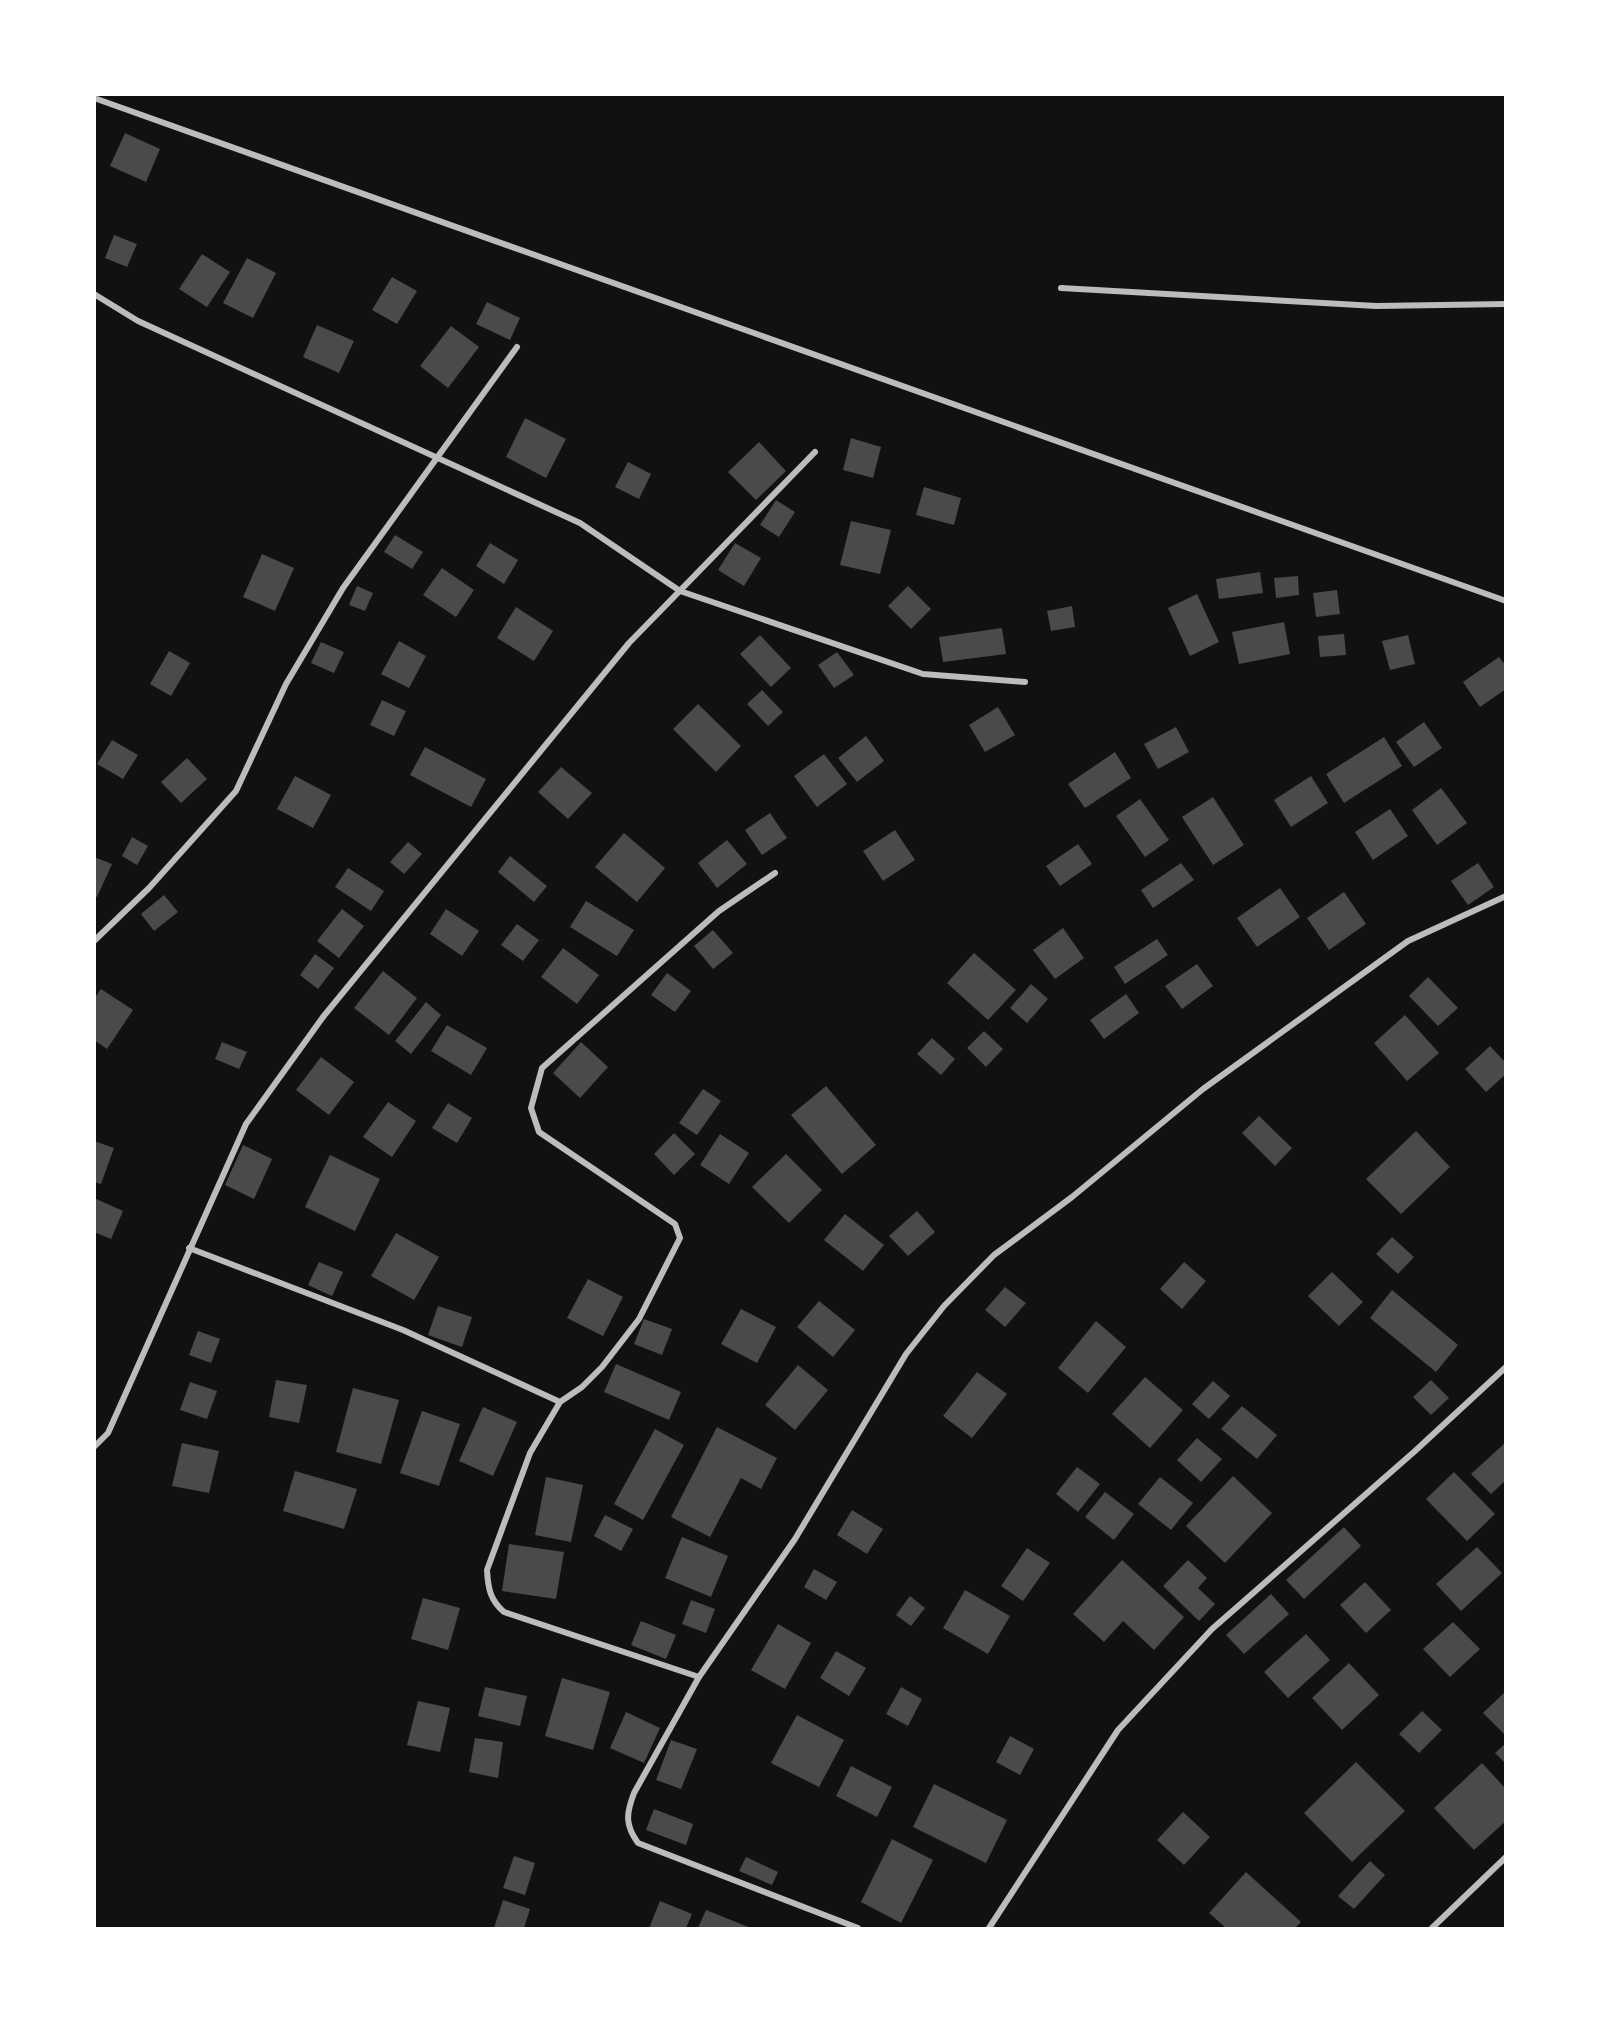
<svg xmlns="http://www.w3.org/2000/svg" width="1600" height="2023" font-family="'Golos Text',sans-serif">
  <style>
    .building { fill: #4a4a4a }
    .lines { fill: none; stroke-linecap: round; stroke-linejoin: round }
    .minor { stroke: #bcbcbc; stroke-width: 6 }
  </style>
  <rect width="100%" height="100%" fill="#111"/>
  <g class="building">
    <polygon points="125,133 160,149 146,182 110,166"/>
    <polygon points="114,235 137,244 127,267 105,258"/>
    <polygon points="202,254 230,272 207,307 179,289"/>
    <polygon points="247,258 276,273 253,318 223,303"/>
    <polygon points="392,277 417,291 397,324 372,310"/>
    <polygon points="487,302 520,318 510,340 476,324"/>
    <polygon points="317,325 354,341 339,373 303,357"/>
    <polygon points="451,326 479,347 448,388 420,366"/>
    <polygon points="525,418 566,439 546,478 506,457"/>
    <polygon points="851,438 881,447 873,478 843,470"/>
    <polygon points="759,442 786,471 756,500 728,472"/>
    <polygon points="628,462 651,474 639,499 615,487"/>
    <polygon points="924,487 961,498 954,525 916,515"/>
    <polygon points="776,500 795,512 779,537 760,525"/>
    <polygon points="851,521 891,530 880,574 840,565"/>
    <polygon points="395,535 423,552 412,569 384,552"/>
    <polygon points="490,543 518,560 504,584 476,566"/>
    <polygon points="735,543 761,558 744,586 718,570"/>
    <polygon points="262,554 294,568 275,611 243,597"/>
    <polygon points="442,568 474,590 456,617 423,595"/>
    <polygon points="1260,572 1263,593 1219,599 1216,579"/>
    <polygon points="1298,576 1299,595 1276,598 1274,578"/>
    <polygon points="357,586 373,593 365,611 349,605"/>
    <polygon points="908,586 931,609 911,629 888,606"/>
    <polygon points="1337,590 1340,614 1316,617 1313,593"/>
    <polygon points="1197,594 1219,642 1190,656 1168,608"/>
    <polygon points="1072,606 1075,627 1051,631 1047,611"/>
    <polygon points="516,607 553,631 534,661 497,638"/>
    <polygon points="1284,622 1290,654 1239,664 1232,632"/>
    <polygon points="1002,628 1006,654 943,662 939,637"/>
    <polygon points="1344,634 1346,655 1320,657 1318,636"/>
    <polygon points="760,635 791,668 771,687 740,654"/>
    <polygon points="1408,635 1415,664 1390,670 1382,641"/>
    <polygon points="399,641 426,656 409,688 381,674"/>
    <polygon points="321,642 344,652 334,673 311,663"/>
    <polygon points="169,651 190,663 171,696 150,684"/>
    <polygon points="837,652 854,675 834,688 818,665"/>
    <polygon points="1499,657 1506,666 1506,689 1480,707 1463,682"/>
    <polygon points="762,690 783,712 768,726 747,704"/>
    <polygon points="382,700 406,711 394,736 370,725"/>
    <polygon points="698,704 741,746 716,772 673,729"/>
    <polygon points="998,707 1015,735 985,752 969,725"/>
    <polygon points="1424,722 1442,748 1414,767 1396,742"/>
    <polygon points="1176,727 1189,752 1158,769 1144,744"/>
    <polygon points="866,736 884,761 857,782 838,758"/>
    <polygon points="1384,737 1402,766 1344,803 1326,774"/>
    <polygon points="112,740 138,755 123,779 97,764"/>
    <polygon points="425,747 486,779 471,807 410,775"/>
    <polygon points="1115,752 1131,778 1085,808 1068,784"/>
    <polygon points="824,754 847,784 817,807 794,776"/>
    <polygon points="187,758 207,779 181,803 161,782"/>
    <polygon points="561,767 592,793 568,819 538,792"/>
    <polygon points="295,776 331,795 313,828 277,809"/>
    <polygon points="1311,776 1328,803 1291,827 1274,800"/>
    <polygon points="1441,788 1467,823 1437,845 1412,810"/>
    <polygon points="1213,797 1244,845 1213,865 1182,817"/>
    <polygon points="1140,799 1169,840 1145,857 1116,816"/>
    <polygon points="1390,809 1408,836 1373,860 1355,832"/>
    <polygon points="770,813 787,838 762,855 745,830"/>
    <polygon points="895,830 915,860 883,881 863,851"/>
    <polygon points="624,833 665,868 637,902 595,867"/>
    <polygon points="132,837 148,846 137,865 122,856"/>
    <polygon points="727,840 747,864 717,888 698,863"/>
    <polygon points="408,842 422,854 404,874 390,862"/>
    <polygon points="1078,844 1092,864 1060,886 1046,866"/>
    <polygon points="510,856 547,886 534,902 498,872"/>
    <polygon points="94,857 112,864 97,897 94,896"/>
    <polygon points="1181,863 1194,880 1153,908 1141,890"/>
    <polygon points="1478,863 1494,887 1468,905 1451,881"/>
    <polygon points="348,868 384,891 371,911 335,887"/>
    <polygon points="1280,888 1300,917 1257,947 1237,918"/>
    <polygon points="1344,892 1366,924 1329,950 1307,918"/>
    <polygon points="164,895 178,912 154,931 141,914"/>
    <polygon points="586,901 634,930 617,956 570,927"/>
    <polygon points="342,909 364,926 339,958 317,941"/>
    <polygon points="446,909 479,931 462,956 430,934"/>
    <polygon points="517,924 539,940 523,961 501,945"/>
    <polygon points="1063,928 1084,958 1055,979 1033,950"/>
    <polygon points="713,930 733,953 713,969 694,946"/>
    <polygon points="1157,939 1168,955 1125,984 1114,967"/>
    <polygon points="563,948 599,975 577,1004 541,977"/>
    <polygon points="974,953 1016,990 988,1020 947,983"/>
    <polygon points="315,954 334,968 318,989 300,975"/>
    <polygon points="1197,964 1213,986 1182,1009 1165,986"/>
    <polygon points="383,971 417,998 389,1035 354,1008"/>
    <polygon points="667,973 691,991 675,1012 651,995"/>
    <polygon points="1428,977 1458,1008 1438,1026 1409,996"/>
    <polygon points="1031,984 1048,999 1027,1023 1010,1008"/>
    <polygon points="101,989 133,1010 107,1049 94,1040 94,999"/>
    <polygon points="1126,994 1139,1013 1104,1039 1090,1020"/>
    <polygon points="426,1002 441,1015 411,1054 395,1041"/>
    <polygon points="1405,1015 1439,1053 1407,1081 1374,1043"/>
    <polygon points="447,1025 487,1048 471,1075 431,1051"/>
    <polygon points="984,1031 1003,1049 986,1067 967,1048"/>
    <polygon points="932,1038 955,1059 941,1075 917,1054"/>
    <polygon points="222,1042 247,1052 239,1069 215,1059"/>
    <polygon points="581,1042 608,1067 580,1098 553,1073"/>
    <polygon points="1490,1046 1506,1063 1506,1074 1486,1092 1465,1069"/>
    <polygon points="321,1057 354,1082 329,1115 296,1090"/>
    <polygon points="826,1086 876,1145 842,1174 791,1115"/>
    <polygon points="703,1089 721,1101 697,1135 679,1123"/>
    <polygon points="388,1102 416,1121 392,1157 363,1137"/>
    <polygon points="448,1103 472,1118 457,1143 432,1128"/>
    <polygon points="1259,1116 1292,1148 1275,1166 1242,1133"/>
    <polygon points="1416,1131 1450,1167 1401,1214 1366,1179"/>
    <polygon points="674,1133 695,1154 674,1175 654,1154"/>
    <polygon points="720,1134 749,1153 729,1184 700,1165"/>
    <polygon points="94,1141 114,1148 101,1184 94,1182"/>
    <polygon points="243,1145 272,1159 254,1199 225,1185"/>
    <polygon points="786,1154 822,1190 789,1223 752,1187"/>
    <polygon points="330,1155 380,1179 355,1231 305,1207"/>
    <polygon points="94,1198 123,1211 111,1239 94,1232"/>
    <polygon points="917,1211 935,1232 908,1256 889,1236"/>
    <polygon points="845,1214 884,1245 863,1271 824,1240"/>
    <polygon points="396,1233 439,1257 414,1300 371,1276"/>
    <polygon points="1392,1237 1414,1257 1398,1274 1376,1254"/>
    <polygon points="319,1262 343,1272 332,1296 308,1285"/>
    <polygon points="1184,1262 1206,1281 1182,1309 1160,1289"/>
    <polygon points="1332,1272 1363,1302 1339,1326 1308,1296"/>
    <polygon points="588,1279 623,1297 603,1336 567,1318"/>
    <polygon points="1005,1287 1026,1303 1005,1327 985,1310"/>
    <polygon points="1392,1290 1458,1345 1436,1372 1370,1318"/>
    <polygon points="819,1301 855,1330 833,1357 797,1327"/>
    <polygon points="438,1306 472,1317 462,1347 428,1335"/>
    <polygon points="741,1309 776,1327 757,1363 721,1344"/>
    <polygon points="644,1319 672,1329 662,1355 634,1344"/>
    <polygon points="1096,1321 1126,1347 1088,1393 1058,1368"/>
    <polygon points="198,1331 220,1339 211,1363 189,1355"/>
    <polygon points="616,1364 681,1392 669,1420 604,1392"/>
    <polygon points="798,1365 828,1390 795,1430 765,1405"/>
    <polygon points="977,1372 1007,1394 972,1438 943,1416"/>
    <polygon points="1145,1377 1183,1410 1150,1448 1112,1414"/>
    <polygon points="276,1380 307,1385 299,1423 269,1417"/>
    <polygon points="1431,1380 1449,1398 1431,1415 1413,1397"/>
    <polygon points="1213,1381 1230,1396 1209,1419 1192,1404"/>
    <polygon points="190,1382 217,1391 207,1419 180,1410"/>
    <polygon points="353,1388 399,1400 381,1464 336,1452"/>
    <polygon points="1242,1406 1277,1435 1257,1459 1221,1429"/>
    <polygon points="483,1407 517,1422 493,1476 459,1461"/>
    <polygon points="422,1411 460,1424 439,1486 400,1473"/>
    <polygon points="717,1427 777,1458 761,1489 741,1478 710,1537 671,1517"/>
    <polygon points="655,1429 684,1445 643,1520 614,1504"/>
    <polygon points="1197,1438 1222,1459 1201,1482 1177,1460"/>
    <polygon points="1506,1442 1506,1480 1491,1494 1471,1474"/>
    <polygon points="182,1443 219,1451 209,1493 172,1486"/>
    <polygon points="1077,1467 1100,1484 1078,1512 1056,1494"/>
    <polygon points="295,1471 357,1489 344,1529 283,1511"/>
    <polygon points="1454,1472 1495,1514 1467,1541 1426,1499"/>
    <polygon points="1233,1476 1272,1513 1225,1563 1186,1526"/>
    <polygon points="546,1477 583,1485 571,1542 535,1535"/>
    <polygon points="1160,1477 1193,1503 1171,1530 1138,1504"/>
    <polygon points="1105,1492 1134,1514 1114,1540 1085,1517"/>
    <polygon points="852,1510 883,1529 867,1554 837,1535"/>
    <polygon points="605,1515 633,1529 621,1551 594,1536"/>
    <polygon points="1344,1527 1361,1546 1304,1599 1286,1580"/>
    <polygon points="682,1537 728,1556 711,1597 665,1578"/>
    <polygon points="509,1544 564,1552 556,1599 502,1591"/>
    <polygon points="1477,1547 1502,1573 1461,1611 1436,1584"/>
    <polygon points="1027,1548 1050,1563 1023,1601 1001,1586"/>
    <polygon points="1122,1560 1184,1617 1154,1650 1123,1621 1104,1642 1073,1614"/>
    <polygon points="1188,1560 1207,1578 1198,1588 1215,1604 1199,1621 1163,1586"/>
    <polygon points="814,1569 837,1582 826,1600 804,1587"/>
    <polygon points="1365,1582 1391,1610 1366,1633 1340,1605"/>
    <polygon points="965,1590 1010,1616 988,1654 943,1628"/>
    <polygon points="1271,1594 1289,1614 1244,1654 1226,1635"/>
    <polygon points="910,1596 925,1608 911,1626 896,1615"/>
    <polygon points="423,1598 460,1608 448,1650 411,1639"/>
    <polygon points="691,1600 715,1609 706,1633 682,1624"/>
    <polygon points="641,1621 676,1635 666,1659 631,1645"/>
    <polygon points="1453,1622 1480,1649 1450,1677 1423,1649"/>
    <polygon points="778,1624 811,1643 785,1689 751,1670"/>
    <polygon points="1306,1634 1330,1660 1288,1698 1264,1672"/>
    <polygon points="836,1651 866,1668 849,1696 820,1678"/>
    <polygon points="1349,1663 1379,1695 1342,1730 1312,1698"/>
    <polygon points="562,1678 610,1692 593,1750 545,1736"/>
    <polygon points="485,1687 527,1696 520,1726 478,1716"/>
    <polygon points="901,1687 922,1699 908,1726 886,1714"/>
    <polygon points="1506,1691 1506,1733 1504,1734 1483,1713"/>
    <polygon points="418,1701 450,1708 440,1752 407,1745"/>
    <polygon points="1422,1711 1442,1730 1419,1753 1399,1734"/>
    <polygon points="626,1712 660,1728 644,1763 610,1748"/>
    <polygon points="797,1715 844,1740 819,1787 771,1763"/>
    <polygon points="1010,1736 1034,1749 1020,1775 996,1762"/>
    <polygon points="475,1738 503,1742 498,1778 469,1772"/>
    <polygon points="671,1740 697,1749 681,1789 656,1780"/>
    <polygon points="1506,1743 1506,1764 1495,1753"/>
    <polygon points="1356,1762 1405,1811 1352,1862 1304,1813"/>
    <polygon points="1482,1763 1506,1789 1506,1821 1474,1850 1434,1808"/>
    <polygon points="851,1766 892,1787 877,1817 836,1796"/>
    <polygon points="934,1784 1007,1820 986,1863 913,1827"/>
    <polygon points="654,1809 693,1824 686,1845 646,1830"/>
    <polygon points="1183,1812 1210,1837 1184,1865 1157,1840"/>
    <polygon points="892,1839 933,1860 901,1923 861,1902"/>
    <polygon points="514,1856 535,1863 525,1895 503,1888"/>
    <polygon points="746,1857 778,1872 772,1885 739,1871"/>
    <polygon points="1370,1861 1385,1875 1354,1909 1338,1896"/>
    <polygon points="1246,1872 1301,1922 1295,1928 1226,1928 1209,1913"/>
    <polygon points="503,1900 530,1909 524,1928 494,1928"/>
    <polygon points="660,1901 692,1914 686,1928 649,1928"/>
    <polygon points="706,1910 751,1928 698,1928"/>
  </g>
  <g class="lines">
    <g class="minor">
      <polyline points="94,98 1506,601"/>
      <polyline points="1061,288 1376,306 1506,304"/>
      <polyline points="94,294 138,321 580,523 680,591 923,674 1025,682"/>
      <polyline points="94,941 149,888 236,791 286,684 343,588 517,347"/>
      <polyline points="189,1248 403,1330 560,1402"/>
      <polyline points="94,1447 108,1433 246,1124 323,1017 629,643 815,452"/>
      <path d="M699,1677L504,1612C490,1600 488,1588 487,1570L530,1453L560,1402L582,1387L602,1367L639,1319L680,1238L675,1224L539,1132L531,1108L542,1068L719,911L775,873"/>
      <path d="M858,1928L638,1843C625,1825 626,1814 634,1793L699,1677L795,1539L906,1354L944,1306L994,1255L1072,1197L1203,1089L1408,941L1506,896"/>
      <polyline points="989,1928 1118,1730 1212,1629 1415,1451 1506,1367"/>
      <polyline points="1432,1928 1506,1857"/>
    </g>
  </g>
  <rect width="1600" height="2023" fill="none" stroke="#ffffff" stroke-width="192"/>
</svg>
